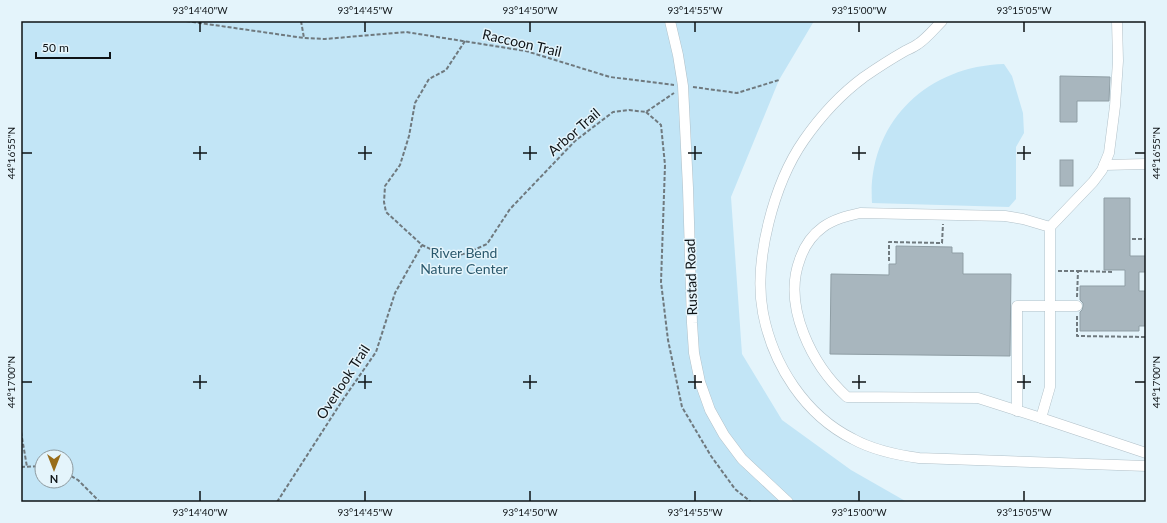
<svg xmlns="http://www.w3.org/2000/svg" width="1167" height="523" font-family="Lato,sans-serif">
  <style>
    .green { fill: #c2e5f6; fill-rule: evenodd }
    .building { fill: #a8b6be; stroke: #8f9ea5 }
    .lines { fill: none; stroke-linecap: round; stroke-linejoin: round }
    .minor-casing { stroke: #b1c0c8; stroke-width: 11 }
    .path { stroke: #6f797e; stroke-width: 2; stroke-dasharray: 4 2; stroke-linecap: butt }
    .minor { stroke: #fff; stroke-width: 10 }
    .ticks { fill: none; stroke: #0e1316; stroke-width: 1.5 }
    .labels { text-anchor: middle; stroke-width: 3; stroke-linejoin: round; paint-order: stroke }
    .street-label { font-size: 14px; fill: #0e1316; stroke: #e4f4fb }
    .park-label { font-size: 14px; fill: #2b596d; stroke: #e4f4fb }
    .neatline { fill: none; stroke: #0e1316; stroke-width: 1.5 }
    .ticks-label { font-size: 10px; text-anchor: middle; fill: #0e1316 }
  </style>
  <rect width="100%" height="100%" fill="#e4f4fb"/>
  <g class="green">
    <path d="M21,21H814L779,80L731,197L742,354L782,420L851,470L907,502H21ZM42,457H66V481H42Z"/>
    <path d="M1004,64L1012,76L1023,113L1024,133L1016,147V199L1009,207L872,203C867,124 926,66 1004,64Z"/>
  </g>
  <g class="building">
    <polygon points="1060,76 1110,77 1109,101 1077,101 1077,122 1060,122"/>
    <rect x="1060" y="160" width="13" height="26"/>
    <polygon points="1104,198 1130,198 1130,256 1146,256 1146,272 1139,272 1139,291 1146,291 1146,326 1139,326 1139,331 1080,331 1080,312 1082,310 1083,306 1083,303 1080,300 1080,286 1125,286 1125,270 1104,270"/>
    <polygon points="896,246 952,247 952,253 963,253 963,274 1011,274 1010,356 830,354 831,274 889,275 889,264 896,264"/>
  </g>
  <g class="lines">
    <g class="minor-casing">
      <g id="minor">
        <polyline points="670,21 678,55 683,86 688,188 692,323 694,353 700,382 710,410 724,435 742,459 788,502"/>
        <path d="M942,21C934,29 927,38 918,44C914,47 909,49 905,51C891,59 877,68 864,77C841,94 820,117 804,140C774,183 753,261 763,313C773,365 805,415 853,439C873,450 897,455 919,458L1146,466"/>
        <polyline points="1104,165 1146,164"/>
        <path d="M1050,227L1023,219L1005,216L860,213C847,216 834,219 823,227C812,235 804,247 800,259C782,306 812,365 847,397L978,398L1041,418L1050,387V227L1093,182L1102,170L1109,153L1115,106L1118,61L1117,21"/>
        <polyline points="1017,411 1017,306 1077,306"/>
        <polyline points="1041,418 1146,453"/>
      </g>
    </g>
    <g class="path">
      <polyline points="186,21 304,38 325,39 406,32 526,51 610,77 674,85"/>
      <polyline points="301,21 304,38"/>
      <polyline points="465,41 446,70 429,79 415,103 409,136 400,165 385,186 384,202 386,212 422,245 439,253 452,257 467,253 487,244 510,209 575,141 613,112 629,110 646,112 674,93"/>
      <polyline points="693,87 737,93 779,80"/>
      <polyline points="646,112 661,125 665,165 661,282 668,340 682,407 711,456 735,489 751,502"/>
      <polyline points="1132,239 1146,239"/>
      <polyline points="889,261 889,242 942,243 943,224"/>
      <polyline points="1058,271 1078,271 1077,297"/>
      <polyline points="1078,271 1114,272"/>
      <polyline points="1077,316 1077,336 1146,337"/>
      <polyline points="21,432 27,467"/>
      <polyline points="21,467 42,466"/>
      <polyline points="66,473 78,480 100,502"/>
      <polyline points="277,502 342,401 376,352 395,293 422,245"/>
    </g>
    <use href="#minor" class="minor"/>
  </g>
  <path class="ticks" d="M200,22V32M365,22V32M530,22V32M695,22V32M859,22V32M1024,22V32M200,146V160M365,146V160M530,146V160M695,146V160M859,146V160M1024,146V160M22,153H32M193,153H207M358,153H372M523,153H537M688,153H702M852,153H866M1017,153H1031M1135,153H1145M200,375V389M365,375V389M530,375V389M695,375V389M859,375V389M1024,375V389M22,382H32M193,382H207M358,382H372M523,382H537M688,382H702M852,382H866M1017,382H1031M1135,382H1145M200,491V501M365,491V501M530,491V501M695,491V501M859,491V501M1024,491V501"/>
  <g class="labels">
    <g class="street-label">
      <text transform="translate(522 43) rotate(13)" y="5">Raccoon Trail</text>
      <text transform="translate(574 132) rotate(-41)" y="5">Arbor Trail</text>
      <text transform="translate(691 277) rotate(-92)" y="5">Rustad Road</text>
      <text transform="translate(343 382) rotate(-57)" y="5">Overlook Trail</text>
    </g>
    <g class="park-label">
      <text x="464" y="258">River Bend<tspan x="464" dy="16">Nature Center</tspan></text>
    </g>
  </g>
  <rect width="1167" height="523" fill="none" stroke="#e4f4fb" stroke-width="44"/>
  <g transform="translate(54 469) rotate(180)"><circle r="19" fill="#e4f4fb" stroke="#8e9a9f"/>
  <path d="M0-3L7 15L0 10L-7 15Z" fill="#986d1b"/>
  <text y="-6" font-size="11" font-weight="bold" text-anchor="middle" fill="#0e1316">N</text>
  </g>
  <path d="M36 52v6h74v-6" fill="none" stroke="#0e1316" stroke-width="2"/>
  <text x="42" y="52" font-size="12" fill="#0e1316" stroke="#e4f4fb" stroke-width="3" paint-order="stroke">50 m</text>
  <rect x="22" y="22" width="1123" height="479" class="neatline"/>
  <g class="ticks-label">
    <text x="200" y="14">93°14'40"W</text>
    <text x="365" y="14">93°14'45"W</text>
    <text x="530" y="14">93°14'50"W</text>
    <text x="695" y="14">93°14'55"W</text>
    <text x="859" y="14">93°15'00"W</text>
    <text x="1024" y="14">93°15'05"W</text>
    <text transform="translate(1156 153) rotate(-90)" y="4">44°16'55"N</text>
    <text transform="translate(11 153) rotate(-90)" y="4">44°16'55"N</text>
    <text transform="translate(1156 382) rotate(-90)" y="4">44°17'00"N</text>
    <text transform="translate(11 382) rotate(-90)" y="4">44°17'00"N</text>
    <text x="200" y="516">93°14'40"W</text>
    <text x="365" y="516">93°14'45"W</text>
    <text x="530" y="516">93°14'50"W</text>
    <text x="695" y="516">93°14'55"W</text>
    <text x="859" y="516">93°15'00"W</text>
    <text x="1024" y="516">93°15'05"W</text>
  </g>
</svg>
